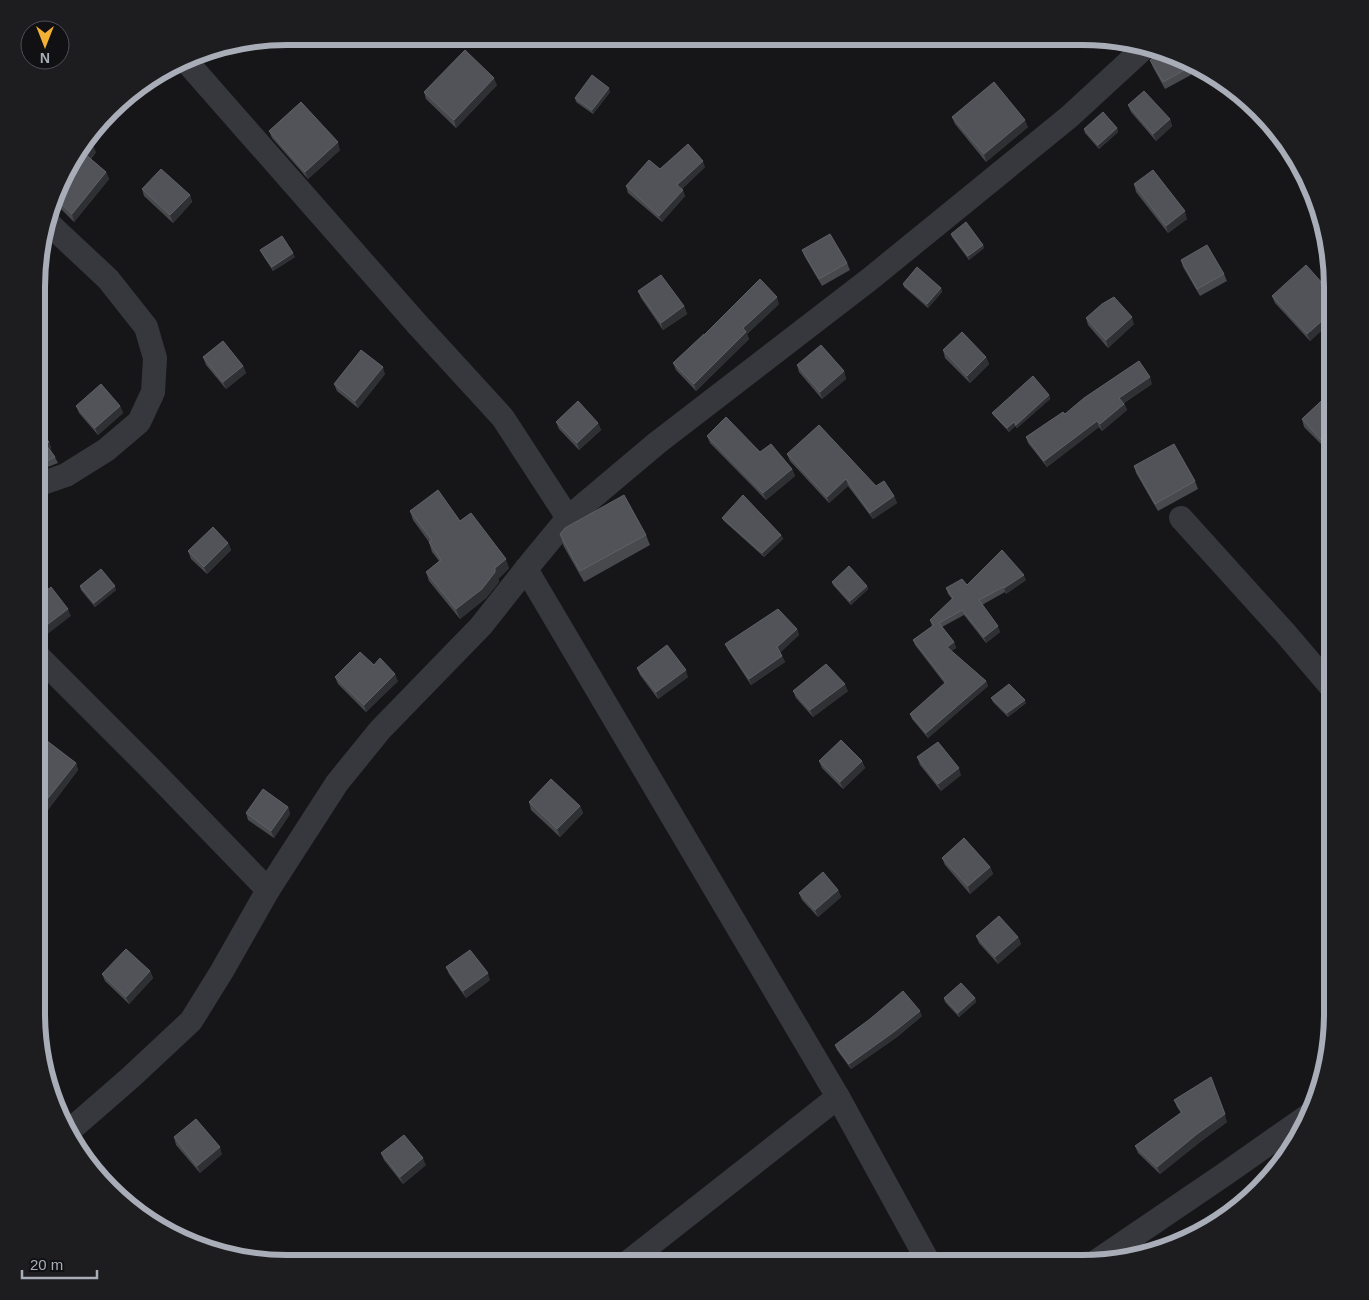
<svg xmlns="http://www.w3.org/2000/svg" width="1369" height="1300" font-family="Arial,sans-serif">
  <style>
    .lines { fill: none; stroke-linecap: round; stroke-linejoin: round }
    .street { stroke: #37383d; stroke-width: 24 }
    .wall { fill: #47494d }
    .shaded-wall { fill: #2f3033 }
    .building { fill: #525359; stroke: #5f6168 }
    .rim { fill: none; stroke: #a8adb8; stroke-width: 6 }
  </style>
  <rect width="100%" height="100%" fill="#161618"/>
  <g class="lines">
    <g class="street">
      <polyline points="186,61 417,324 503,418 568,518"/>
      <polyline points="40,484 66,475 106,450 139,422 153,392 155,358 146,327 108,279 47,222"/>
      <polyline points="1181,518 1286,634 1332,688"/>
      <polyline points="39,657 152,770 268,890"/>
      <polyline points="69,1131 130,1078 191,1021 222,971 268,890 337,783 380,730 481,626 526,569"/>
      <polyline points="627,1263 838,1097"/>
      <polyline points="929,1263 838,1097 526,569 568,518 657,443 870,279 1069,117 1144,48"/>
      <polyline points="1094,1263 1225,1174 1309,1115"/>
    </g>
  </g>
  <g class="wall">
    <polygon points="1150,60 1188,68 1191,75 1165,89 1153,67"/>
    <polygon points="497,85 456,128 426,99 424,92"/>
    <polygon points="610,92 593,114 576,102 575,98"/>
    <polygon points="1128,105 1170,119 1172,126 1156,141 1131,112"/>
    <polygon points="952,117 1028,127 986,162 955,124"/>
    <polygon points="1117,128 1118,132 1099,149 1085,133 1084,129"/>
    <polygon points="269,131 340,150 308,179 272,138"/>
    <polygon points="96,152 91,159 106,172 109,179 74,222 54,202 70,162"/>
    <polygon points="705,167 682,189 685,196 662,222 628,193 626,186 660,169"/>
    <polygon points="1134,184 1187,219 1168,233 1136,192"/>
    <polygon points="142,189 190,195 192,202 173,223 144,196"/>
    <polygon points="951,234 983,245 984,248 969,260 952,237"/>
    <polygon points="260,250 295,257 273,271 262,254"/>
    <polygon points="802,250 847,263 850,270 822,286 805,257"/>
    <polygon points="1181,260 1224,274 1227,281 1200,296 1183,267"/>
    <polygon points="903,284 941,288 942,292 928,308 904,287"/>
    <polygon points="638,291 684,306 687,314 663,330 641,298"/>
    <polygon points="1332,294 1332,321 1310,341 1275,303 1272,296"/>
    <polygon points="779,304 747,334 749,339 696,391 676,370 673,363 704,335"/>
    <polygon points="1086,318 1134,324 1108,348 1088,325"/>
    <polygon points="943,350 986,357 989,364 970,383 945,358"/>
    <polygon points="203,357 243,366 246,373 226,389 206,365"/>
    <polygon points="797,365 844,371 846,379 822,399 799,372"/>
    <polygon points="385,374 358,408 337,391 334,384"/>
    <polygon points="1152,384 1124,403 1127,410 1102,431 1099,427 1047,467 1028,443 1026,437 1065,414"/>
    <polygon points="1332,391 1324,447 1304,427 1302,419"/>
    <polygon points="1049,395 1050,399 1017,428 1015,426 1009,432 994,416 992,413"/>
    <polygon points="76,406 120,406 123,413 98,435 79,413"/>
    <polygon points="556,422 598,423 601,430 579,450 559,429"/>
    <polygon points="40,435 49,442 51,448 50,449 55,457 58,463 40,470"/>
    <polygon points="707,436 760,452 792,469 795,476 766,500 710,443"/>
    <polygon points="787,454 876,486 894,496 897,503 873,519 848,486 829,503 790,461"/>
    <polygon points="1134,466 1195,481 1198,489 1158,511 1136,473"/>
    <polygon points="410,511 460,521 509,568 499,578 499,582 486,598 460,619 429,581 426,572 439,561 432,552 429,542 413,520"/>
    <polygon points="722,518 781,535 783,539 764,557 724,521"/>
    <polygon points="560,534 646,535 650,545 584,582 563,545"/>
    <polygon points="228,543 231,550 207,574 191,559 188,551"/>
    <polygon points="1026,580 1006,594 1005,592 982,605 1000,632 986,643 964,615 942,627 954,642 956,648 951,651 986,681 988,686 928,738 912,719 910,714 945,684 915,645 913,640 932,626 930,620 952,599 948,594 946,588 967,585"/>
    <polygon points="832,582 867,586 868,589 851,605 833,585"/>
    <polygon points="80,586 116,590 95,607 81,590"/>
    <polygon points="797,629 799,635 780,652 785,662 751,685 728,650 725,644"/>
    <polygon points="374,665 398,681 366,712 338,684 335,677"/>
    <polygon points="637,668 688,677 658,699 640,675"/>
    <polygon points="793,691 848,691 813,717 796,698"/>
    <polygon points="991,698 1026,703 1008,717 993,702"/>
    <polygon points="38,734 76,763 78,770 44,815 38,810"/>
    <polygon points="917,757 961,775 941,791 920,765"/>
    <polygon points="819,761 862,761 865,768 843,789 822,768"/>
    <polygon points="529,802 580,806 583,813 560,837 531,810"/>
    <polygon points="288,807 290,814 274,838 248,820 246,813"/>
    <polygon points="942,858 990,867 993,874 970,894 945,865"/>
    <polygon points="838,890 841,897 818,917 802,900 799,893"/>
    <polygon points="976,936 1018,937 1021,944 998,964 979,943"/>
    <polygon points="446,967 490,980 466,998 449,974"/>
    <polygon points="150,971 153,978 129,1004 105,981 102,974"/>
    <polygon points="944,998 975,998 976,1002 959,1017 945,1002"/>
    <polygon points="922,1016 897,1037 851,1069 837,1050 835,1045"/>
    <polygon points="1174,1100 1227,1122 1200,1142 1160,1174 1138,1153 1135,1146 1181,1113 1177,1107"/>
    <polygon points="174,1137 222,1154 200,1173 176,1145"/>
    <polygon points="381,1153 426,1165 403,1184 384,1160"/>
  </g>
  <g class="shaded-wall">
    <polygon points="494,78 497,85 456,128 454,120"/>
    <polygon points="609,88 610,92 593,114 592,110"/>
    <polygon points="1170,119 1172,126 1156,141 1153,134"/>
    <polygon points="1025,120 1028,127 986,162 984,154"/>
    <polygon points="1117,128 1118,132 1099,149 1098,145"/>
    <polygon points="338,142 340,150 308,179 305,172"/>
    <polygon points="93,145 96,152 88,162 85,154"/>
    <polygon points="703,161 705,167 680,191 677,185"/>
    <polygon points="106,172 109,179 74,222 72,214"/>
    <polygon points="683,190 685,196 662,222 659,216"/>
    <polygon points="190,195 192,202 173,223 170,215"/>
    <polygon points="1185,211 1187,219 1168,233 1166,226"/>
    <polygon points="983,245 984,248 969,260 968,256"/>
    <polygon points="45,246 47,253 41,259 41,249"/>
    <polygon points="293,253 295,257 273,271 272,267"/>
    <polygon points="941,288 942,292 928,308 927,304"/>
    <polygon points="777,297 779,304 747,334 749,339 696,391 694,384 743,328"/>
    <polygon points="684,306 687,314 663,330 661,323"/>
    <polygon points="1332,312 1332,321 1310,341 1307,334"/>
    <polygon points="1132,317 1134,324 1108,348 1106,340"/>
    <polygon points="986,357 989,364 970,383 967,376"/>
    <polygon points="243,366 246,373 226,389 223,382"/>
    <polygon points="383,367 385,374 358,408 355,401"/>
    <polygon points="844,371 846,379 822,399 820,392"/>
    <polygon points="1150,377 1152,384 1122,404 1119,398"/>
    <polygon points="1049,395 1050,399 1017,428 1016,425"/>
    <polygon points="1124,404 1127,410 1102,431 1100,424"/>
    <polygon points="120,406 123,413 98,435 95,428"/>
    <polygon points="1097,421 1099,427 1047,467 1044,461"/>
    <polygon points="1014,422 1015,426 1009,432 1007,428"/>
    <polygon points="598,423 601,430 579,450 577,443"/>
    <polygon points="1332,430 1332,439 1324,447 1321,440"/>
    <polygon points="49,442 51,448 48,451 46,445"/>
    <polygon points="792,469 795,476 766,500 763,493"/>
    <polygon points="846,479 848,486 829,503 827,497"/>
    <polygon points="894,496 897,503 873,519 870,513"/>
    <polygon points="781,535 783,539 764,557 762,553"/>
    <polygon points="228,543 231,550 207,574 204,567"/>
    <polygon points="506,559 509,568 499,578 499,582 486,598 460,619 456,609 495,568"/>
    <polygon points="1024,575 1026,580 1006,594 1004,588"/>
    <polygon points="115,586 116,590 95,607 94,603"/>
    <polygon points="867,586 868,589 851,605 850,601"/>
    <polygon points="68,609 71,616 41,639 39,631"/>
    <polygon points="998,626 1000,632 986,643 984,637"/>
    <polygon points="797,629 799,635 779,654 777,647"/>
    <polygon points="954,642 956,648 949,652 947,647"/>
    <polygon points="782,656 785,662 751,685 749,679"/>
    <polygon points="686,670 688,677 658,699 656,692"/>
    <polygon points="395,674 398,681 366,712 364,705"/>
    <polygon points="986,681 988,686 928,738 926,733"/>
    <polygon points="845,684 848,691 813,717 810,710"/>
    <polygon points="1025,700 1026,703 1008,717 1007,713"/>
    <polygon points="862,761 865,768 843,789 840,782"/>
    <polygon points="76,763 78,770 44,815 41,807"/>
    <polygon points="959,768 961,775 941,791 938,784"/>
    <polygon points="580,806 583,813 560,837 557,829"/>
    <polygon points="288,807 290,814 274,838 271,831"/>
    <polygon points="990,867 993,874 970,894 968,886"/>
    <polygon points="838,890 841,897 818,917 815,910"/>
    <polygon points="45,924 48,931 37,940 37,930"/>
    <polygon points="1018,937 1021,944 998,964 995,957"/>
    <polygon points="150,971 153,978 129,1004 126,997"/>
    <polygon points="488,973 490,980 466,998 463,991"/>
    <polygon points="975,998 976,1002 959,1017 958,1013"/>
    <polygon points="920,1011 922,1016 897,1037 851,1069 849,1064"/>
    <polygon points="1225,1114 1227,1122 1200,1142 1160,1174 1157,1167 1197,1134"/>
    <polygon points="220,1147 222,1154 200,1173 197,1166"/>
    <polygon points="423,1158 426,1165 403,1184 400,1177"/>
  </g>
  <g class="building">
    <polygon points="465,50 494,78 454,120 424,92"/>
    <polygon points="1161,54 1185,62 1188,68 1163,82 1150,60"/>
    <polygon points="592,75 609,88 592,110 575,98"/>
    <polygon points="994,82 1025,120 984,154 952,117"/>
    <polygon points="1144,91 1170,119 1153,134 1128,105"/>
    <polygon points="301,102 338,142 305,172 269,131"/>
    <polygon points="1103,112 1117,128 1098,145 1084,129"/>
    <polygon points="87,140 93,145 85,154 106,172 72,214 56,199 70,162"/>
    <polygon points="688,144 703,161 677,185 683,190 659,216 626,186 649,160 660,169"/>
    <polygon points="161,169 190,195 170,215 142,189"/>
    <polygon points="1153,170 1185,211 1166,226 1134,184"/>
    <polygon points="966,222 983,245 968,256 951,234"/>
    <polygon points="830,234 847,263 819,279 802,250"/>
    <polygon points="282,236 293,253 272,267 260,250"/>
    <polygon points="41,242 45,246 41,249"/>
    <polygon points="1207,245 1224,274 1197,289 1181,260"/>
    <polygon points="1306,265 1332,294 1332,312 1307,334 1272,296"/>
    <polygon points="917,267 941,288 927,304 903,284"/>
    <polygon points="661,275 684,306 661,323 638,291"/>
    <polygon points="760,279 777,297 743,328 746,332 694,384 673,363 704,334 704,335"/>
    <polygon points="1114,297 1132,317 1106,340 1086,318 1102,304"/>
    <polygon points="962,332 986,357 967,376 943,350"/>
    <polygon points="223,341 243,366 223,382 203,357"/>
    <polygon points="821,345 844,371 820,392 797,365"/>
    <polygon points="361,350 383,367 355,401 334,384"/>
    <polygon points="1139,361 1150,377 1119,398 1124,404 1100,424 1097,421 1044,461 1026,437 1063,412 1065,414 1084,398"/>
    <polygon points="1033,376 1049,395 1016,425 1014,422 1007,428 992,413"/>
    <polygon points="101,384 120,406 95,428 76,406"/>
    <polygon points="1332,391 1332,430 1321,440 1302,419"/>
    <polygon points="578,401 598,423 577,443 556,422"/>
    <polygon points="726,417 760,452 771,444 792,469 763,493 707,436"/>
    <polygon points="819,425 876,486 884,481 894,496 870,513 846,479 827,497 787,454"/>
    <polygon points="42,433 49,442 46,445 55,457 40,464 40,435"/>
    <polygon points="1174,444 1195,481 1155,504 1134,466"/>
    <polygon points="438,490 460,521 471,513 506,559 495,568 495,572 482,589 456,609 426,572 441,560 429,542 432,540 410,511"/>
    <polygon points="624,495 646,535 580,571 560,534 565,528"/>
    <polygon points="743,495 781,535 762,553 722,518"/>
    <polygon points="213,527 228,543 204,567 188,551"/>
    <polygon points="1002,550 1024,575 1004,588 1003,587 979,600 998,626 984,637 962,610 939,623 954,642 947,647 986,681 926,733 910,714 946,682 913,640 934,625 930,620 953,598 946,588 962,579 967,585"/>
    <polygon points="849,566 867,586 850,601 832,582"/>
    <polygon points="101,569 115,586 94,603 80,586"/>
    <polygon points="51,587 68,609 39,631 39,596"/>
    <polygon points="778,609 797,629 777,647 782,656 749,679 725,644"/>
    <polygon points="667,645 686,670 656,692 637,668"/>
    <polygon points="360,652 374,665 380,658 395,674 364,705 335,677"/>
    <polygon points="826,664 845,684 810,710 793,691"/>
    <polygon points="1009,684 1025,700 1007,713 991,698"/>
    <polygon points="38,734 76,763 41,807 38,805"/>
    <polygon points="841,740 862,761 840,782 819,761"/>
    <polygon points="938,742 959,768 938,784 917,757"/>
    <polygon points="551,779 580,806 557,829 529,802"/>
    <polygon points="263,789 288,807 271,831 246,813"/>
    <polygon points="964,838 990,867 968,886 942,858"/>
    <polygon points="823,872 838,890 815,910 799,893"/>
    <polygon points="37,915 45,924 37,930"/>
    <polygon points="999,916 1018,937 995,957 976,936"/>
    <polygon points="126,949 150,971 126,997 102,974"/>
    <polygon points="470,950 488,973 463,991 446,967"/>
    <polygon points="961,983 975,998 958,1013 944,998"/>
    <polygon points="903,991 920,1011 895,1031 849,1064 835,1045 870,1019"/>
    <polygon points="1211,1077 1225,1114 1197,1134 1157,1167 1135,1146 1182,1112 1174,1100"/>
    <polygon points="196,1119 220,1147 197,1166 174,1137"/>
    <polygon points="404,1135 423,1158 400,1177 381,1153"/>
  </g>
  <path d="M0 0H1369V1300H0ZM287 45H1082A242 242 0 0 1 1324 287V1013A242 242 0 0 1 1082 1255H287A242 242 0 0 1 45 1013V287A242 242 0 0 1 287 45Z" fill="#1d1d20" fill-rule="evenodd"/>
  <path class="rim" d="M287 45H1082A242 242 0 0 1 1324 287V1013A242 242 0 0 1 1082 1255H287A242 242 0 0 1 45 1013V287A242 242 0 0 1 287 45Z"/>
  <g transform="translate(45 45) rotate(180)"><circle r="24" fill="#111113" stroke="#4d4f55"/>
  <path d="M0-4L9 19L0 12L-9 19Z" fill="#f2b134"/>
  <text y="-8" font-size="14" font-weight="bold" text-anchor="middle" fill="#a8adb8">N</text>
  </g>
  <path d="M22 1270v8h75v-8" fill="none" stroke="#a8adb8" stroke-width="2.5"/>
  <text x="30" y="1270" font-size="15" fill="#a8adb8" stroke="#111113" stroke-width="4" paint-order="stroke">20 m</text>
</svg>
